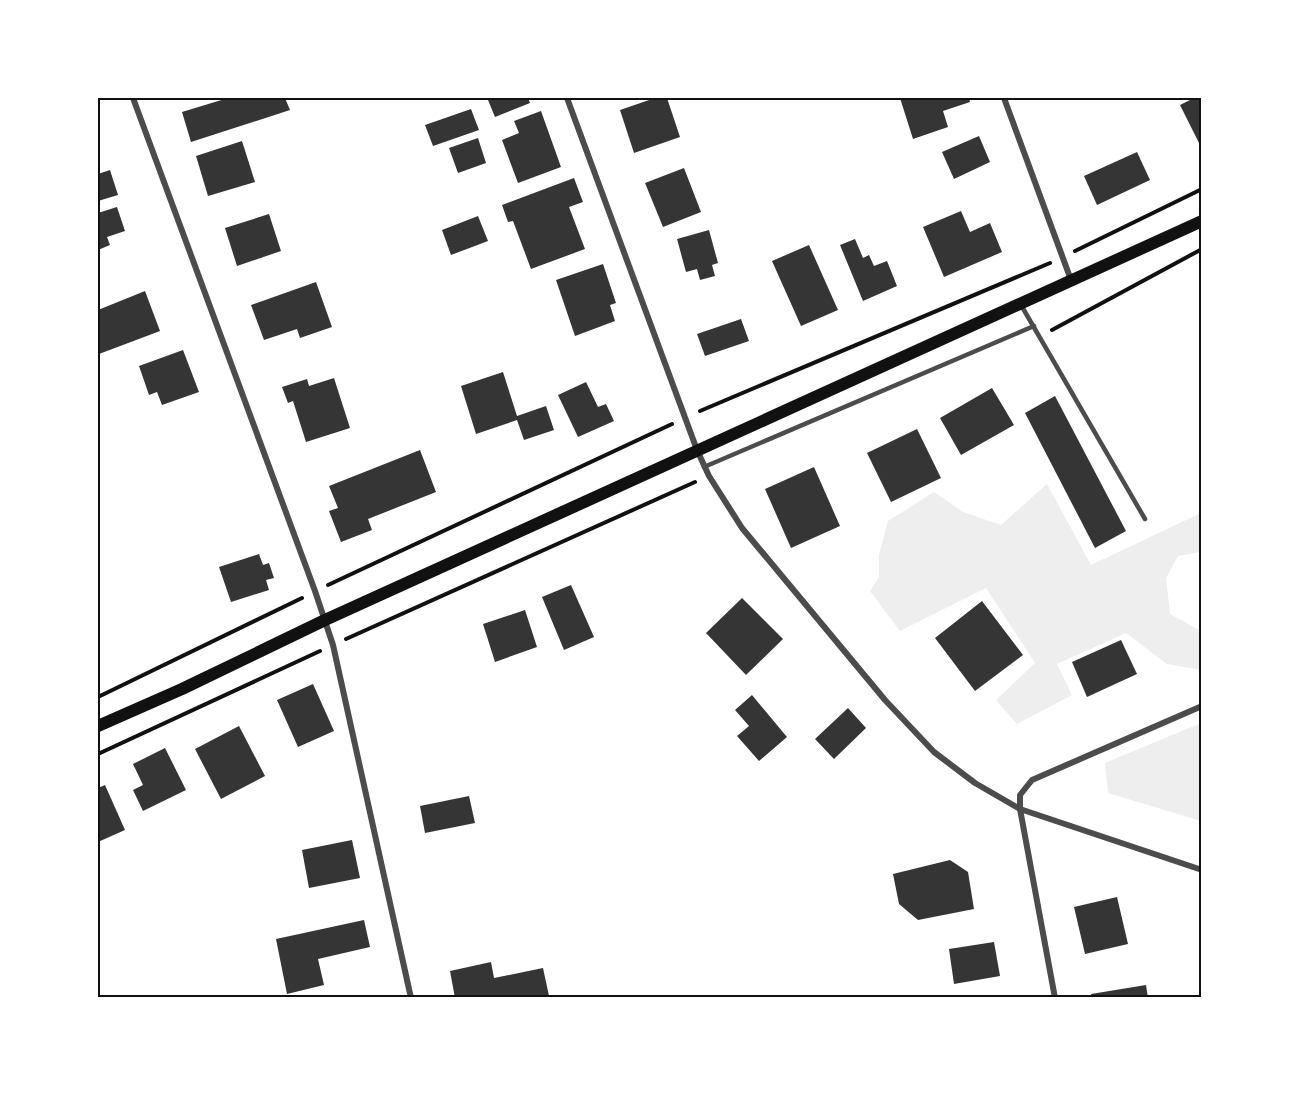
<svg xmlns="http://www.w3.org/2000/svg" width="1299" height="1095" font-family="Montserrat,sans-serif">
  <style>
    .green { fill: #eee }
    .building { fill: #353535 }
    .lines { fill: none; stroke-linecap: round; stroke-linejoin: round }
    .path { stroke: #111; stroke-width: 4 }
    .service { stroke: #4c4c4c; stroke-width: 4.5 }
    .minor { stroke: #4c4c4c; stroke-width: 6 }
    .secondary { stroke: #111; stroke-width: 12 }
    .neatline { fill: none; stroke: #111; stroke-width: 2 }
  </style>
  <rect width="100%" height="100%" fill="#fff"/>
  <g class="green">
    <polygon points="1047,484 1091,565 1201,513 1201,552 1178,556 1166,578 1170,614 1201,631 1201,670 1167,664 1126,633 1057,664 1072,695 1017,724 996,700 1035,663 986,588 900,631 870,591 879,577 879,555 888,521 934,492 963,512 1001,525"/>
    <polygon points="1201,723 1201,821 1108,793 1105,763"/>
  </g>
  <g class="building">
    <polygon points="228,98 285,98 290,110 191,142 182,112"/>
    <polygon points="495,98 528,98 530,103 495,117 488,100"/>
    <polygon points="655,98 667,98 680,137 634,153 620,110"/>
    <polygon points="900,98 969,98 970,102 943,111 948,127 913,139"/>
    <polygon points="1194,98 1202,98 1202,149 1180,105"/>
    <polygon points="471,109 479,130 433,146 425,125"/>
    <polygon points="541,111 561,167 518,183 502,140 519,133 514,121"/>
    <polygon points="979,136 990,162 954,179 942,152"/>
    <polygon points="478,138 486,163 458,173 449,148"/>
    <polygon points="242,141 255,182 208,196 196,156"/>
    <polygon points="1137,152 1150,180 1097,205 1084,176"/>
    <polygon points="684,168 701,212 663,227 645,183"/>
    <polygon points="110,170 118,195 98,201 98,174"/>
    <polygon points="574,178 583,202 569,207 585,249 531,269 513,221 508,222 502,205"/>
    <polygon points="117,207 125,231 107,237 110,245 98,250 98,213"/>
    <polygon points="961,211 970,232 990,223 1002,252 944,277 923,227"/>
    <polygon points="269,214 281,251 237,266 225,228"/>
    <polygon points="478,216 488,241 451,255 442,230"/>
    <polygon points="709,230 718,263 712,265 715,276 700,280 697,269 686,272 677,239"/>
    <polygon points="855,239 863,258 869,255 874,266 887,261 897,286 863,301 840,245"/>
    <polygon points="809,245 838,310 801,326 772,261"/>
    <polygon points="603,264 616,303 610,305 615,321 575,336 556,280"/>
    <polygon points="316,282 332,327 300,338 297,329 264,340 251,305"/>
    <polygon points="145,291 160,331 99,354 98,349 98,310"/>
    <polygon points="741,319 749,341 705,356 697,334"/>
    <polygon points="183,350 199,392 162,405 157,392 149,395 139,366"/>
    <polygon points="503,372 517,416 546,406 554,430 524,440 517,420 476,434 461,386"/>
    <polygon points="334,378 350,428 306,442 293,401 288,403 282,387 307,379 309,386"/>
    <polygon points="586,382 598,407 606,404 614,421 578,437 558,395"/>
    <polygon points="992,388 1014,425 961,455 940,418"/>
    <polygon points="1055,396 1126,531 1095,548 1025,413"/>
    <polygon points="917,429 941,478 891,502 867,453"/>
    <polygon points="420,450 436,492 368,519 372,530 341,542 329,511 338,508 329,486"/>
    <polygon points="814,467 840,526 791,548 765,489"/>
    <polygon points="259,554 263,565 269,563 274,578 266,580 269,590 231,602 219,567"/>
    <polygon points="571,585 594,637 564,650 542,597"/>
    <polygon points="742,598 783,639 746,675 706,633"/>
    <polygon points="982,601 1023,655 975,691 935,638"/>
    <polygon points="525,610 537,647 495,662 483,624"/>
    <polygon points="1121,640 1137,674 1087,697 1072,662"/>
    <polygon points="313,684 334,731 298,747 277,700"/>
    <polygon points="752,695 787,737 759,761 737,736 749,726 735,710"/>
    <polygon points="848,708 866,728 834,759 815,739"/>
    <polygon points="239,726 265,776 221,799 195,749"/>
    <polygon points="165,748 186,790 143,811 133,790 143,785 133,764"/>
    <polygon points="105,785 125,830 98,842 98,788"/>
    <polygon points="469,796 475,823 425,833 420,806"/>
    <polygon points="352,840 360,878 309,888 302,850"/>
    <polygon points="950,860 968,872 974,909 918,920 899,904 893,874"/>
    <polygon points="1117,897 1128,944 1085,954 1074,907"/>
    <polygon points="364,920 370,947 318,959 324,985 287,994 276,939"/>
    <polygon points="994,942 1000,976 954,984 949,949"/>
    <polygon points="491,962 494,978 543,968 549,996 455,998 450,971"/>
    <polygon points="1146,985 1148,998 1092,998 1091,994"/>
  </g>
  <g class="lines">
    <g class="path">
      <polyline points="1075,251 1202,189"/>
      <polyline points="1052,330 1202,249"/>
      <polyline points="700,411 1050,263"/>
      <polyline points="328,585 672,424"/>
      <polyline points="346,639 695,482"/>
      <polyline points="98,697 302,598"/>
      <polyline points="98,754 320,651"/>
    </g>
    <g class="service">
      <polyline points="1021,305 1145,519"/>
      <polyline points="704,467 1034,326"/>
    </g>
    <g class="minor">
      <polyline points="133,98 315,591 333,645 411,998"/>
      <polyline points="567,98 697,450 709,476 742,528 885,700 934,752 975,783 1020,809 1202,870"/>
      <polyline points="1004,98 1071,280"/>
      <polyline points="1055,998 1020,809 1020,795 1032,780 1202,706"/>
    </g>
    <polyline class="secondary" points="98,726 182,689 325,620 1202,221"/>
  </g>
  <rect width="1299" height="1095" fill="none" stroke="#ffffff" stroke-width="198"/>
  <rect x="99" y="99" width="1101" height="897" class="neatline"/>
</svg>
